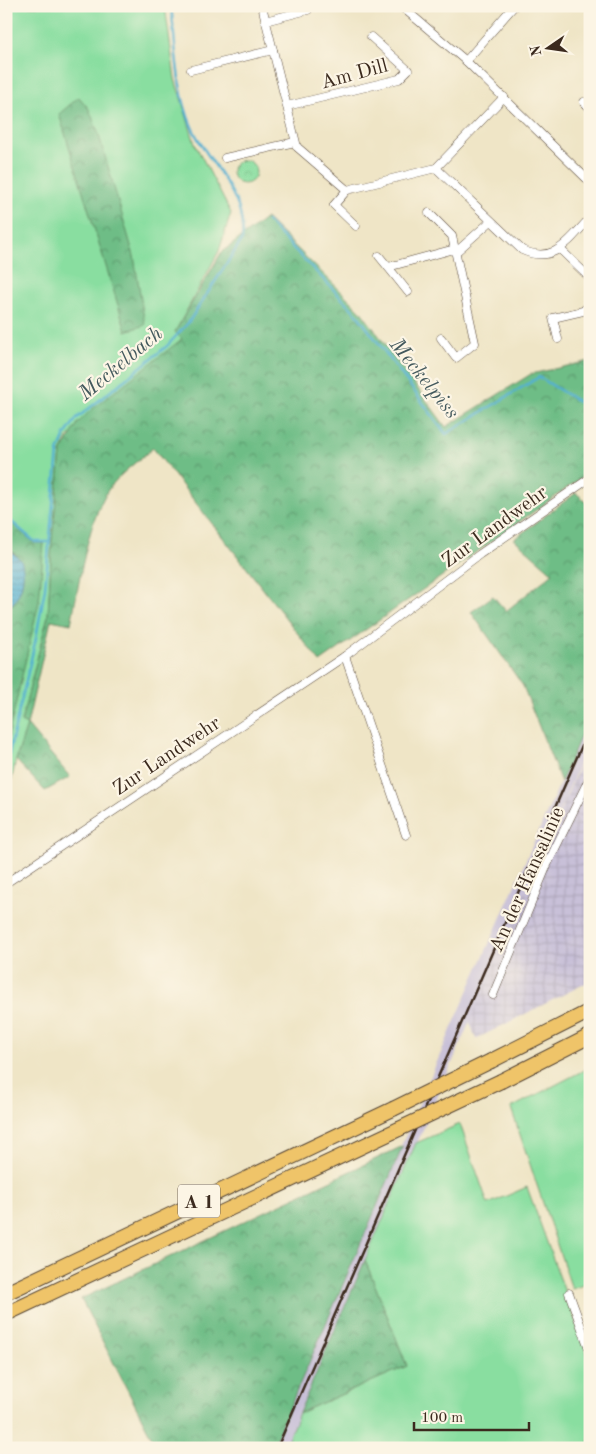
<svg xmlns="http://www.w3.org/2000/svg" width="596" height="1454" font-family="'Old Standard TT',serif">
  <style>
    .industrial { fill: url(#industrial-grid) }
    .railway { fill: #c8c0d8 }
    .green { fill: #89dea0; stroke: #62845f }
    .forest { fill: url(#forest-crowns); stroke: #547452 }
    .park { fill: url(#park-crowns); stroke: #62845f }
    .water { fill: url(#water-rules); stroke: #476d78 }
    .lines { fill: none; stroke-linecap: round; stroke-linejoin: round }
    .stream { stroke: #53b0d1; stroke-width: 2.5 }
    .minor-casing { stroke: #564637; stroke-width: 9 }
    .motorway-casing { stroke: #564637; stroke-width: 16 }
    .minor { stroke: #fff; stroke-width: 8 }
    .motorway { stroke: #efc469; stroke-width: 14 }
    .rail { stroke: #3b2a1e; stroke-width: 2.5 }
    .motorway-bridge-casing { stroke: #564637; stroke-width: 16; stroke-linecap: butt }
    .motorway-bridge { stroke: #efc469; stroke-width: 14 }
    .labels { text-anchor: middle; stroke-width: 4.5; stroke-linejoin: round; paint-order: stroke }
    .shield { fill: #fcf5e5; stroke: #75675a; stroke-width: 1 }
    .shield-label { font-size: 19px; font-weight: bold; fill: #3b2a1e }
    .street-label { font-size: 20px; fill: #3b2a1e; stroke: #fcf5e5 }
    .water-label { font-size: 21px; font-style: italic; fill: #43595d; stroke: #fcf5e5 }
  </style>
  <defs>
    <pattern id="industrial-grid" width="8" height="8" patternUnits="userSpaceOnUse" patternTransform="scale(1.25)"><rect width="8" height="8" fill="#c8c0d8"/><path d="M0 4h8M4 0v8" fill="none" stroke="#ada5b9"/></pattern>
    <pattern id="forest-crowns" width="20" height="18" patternUnits="userSpaceOnUse" patternTransform="scale(1.25)"><rect width="20" height="18" fill="#6ebd86"/><path d="M2 6a3 3 0 1 1 6 0M12 15a3 3 0 1 1 6 0" fill="none" stroke="#5c9a6d"/></pattern>
    <pattern id="park-crowns" width="20" height="18" patternUnits="userSpaceOnUse" patternTransform="scale(1.25)"><rect width="20" height="18" fill="#89dea0"/><path d="M2 6a3 3 0 1 1 6 0M12 15a3 3 0 1 1 6 0" fill="none" stroke="#77bf89"/></pattern>
    <pattern id="water-rules" width="6" height="5" patternUnits="userSpaceOnUse" patternTransform="scale(1.25)"><rect width="6" height="5" fill="#53b0d1"/><path d="M0 2.5h6" fill="none" stroke="#468fa9"/></pattern>
  </defs>
  <rect width="100%" height="100%" fill="#fcf5e5"/>
  <filter id="ink" filterUnits="userSpaceOnUse"><feTurbulence type="fractalNoise" baseFrequency=".02" numOctaves="2"/><feDisplacementMap in="SourceGraphic" scale="10" xChannelSelector="R" yChannelSelector="G"/><feConvolveMatrix kernelMatrix="1 2 1 2 8 2 1 2 1" color-interpolation-filters="sRGB"/></filter>
  <filter id="wash" filterUnits="userSpaceOnUse"><feTurbulence type="fractalNoise" baseFrequency=".0096" numOctaves="4" result="noise"/><feDisplacementMap in="SourceGraphic" scale="20" xChannelSelector="R" yChannelSelector="G"/><feGaussianBlur stdDeviation="1.12" result="paint"/><feColorMatrix in="noise" values="0 0 0 0 0 0 0 0 0 0 0 0 0 0 0 0 0 1.4 0 .05"/><feComposite in="paint" operator="in"/></filter>
  <g filter="url(#wash)">
    <rect width="100%" height="100%" fill="#efe5c6"/>
    <polygon class="industrial" points="590,742 590,981 476,1039 469,1020"/>
    <polygon class="railway" points="590,715 590,739 456,1054 284,1448 272,1448 440,1055"/>
    <g class="green">
      <polygon points="6,6 165,6 175,79 195,144 231,213 219,251 175,332 183,338 67,438 61,453 52,540 48,616 21,722 27,725 16,760 6,804 6,746 44,543 34,543 6,517"/>
      <polygon points="590,1067 590,1283 572,1289 511,1108"/>
      <polygon points="460,1124 488,1204 527,1187 590,1361 590,1448 284,1448 299,1413 407,1366 365,1260 416,1143"/>
    </g>
    <g class="forest">
      <polygon points="79,97 89,109 98,132 134,256 145,325 126,331 59,114"/>
      <path d="M266,218L360,310L446,427L531,374L590,361V472L320,662L153,448C138,461 119,474 108,490C87,524 79,585 71,624L51,620L27,725L70,777L45,791L16,760L27,725L21,722L48,616L52,540L61,453L78,423L91,410L182,339L175,332L221,253Z"/>
      <polygon points="576,493 590,505 590,714 561,782 523,686 471,612 493,596 506,611 553,573 514,539"/>
      <path d="M6,517L34,543H44L39,602L6,746V610C25,596 32,558 6,548Z"/>
      <polygon points="403,1146 272,1448 157,1448 81,1299"/>
      <polygon points="365,1260 407,1366 299,1413"/>
    </g>
    <circle class="park" cx="244" cy="172" r="12"/>
    <path class="water" d="M7,548L21,560C27,576 21,599 6,610Z"/>
    <g class="lines">
      <g class="stream">
        <polyline points="267,221 356,313 446,434 539,377 590,409"/>
        <polyline points="6,517 35,542 48,542"/>
        <path d="M6,766L36,638L45,588L58,452L65,435L77,418L167,346L188,323L242,240C247,194 209,166 192,127C176,90 176,45 171,6"/>
      </g>
    </g>
  </g>
  <g filter="url(#ink)">
    <g class="lines">
      <g class="minor-casing">
        <g id="minor">
          <polyline points="262,6 297,147 347,190 436,168"/>
          <polyline points="401,6 466,61 590,182"/>
          <polyline points="265,21 308,10 309,6"/>
          <polyline points="466,61 514,6"/>
          <polyline points="191,70 273,50"/>
          <path d="M504,97L436,168L522,250C555,265 569,240 590,218"/>
          <polyline points="584,102 590,108"/>
          <polyline points="287,106 399,79 408,70 371,37"/>
          <polyline points="225,158 295,142"/>
          <polyline points="347,190 334,205 356,226"/>
          <polyline points="429,213 452,236 475,343 456,358 441,338"/>
          <polyline points="560,249 590,278"/>
          <polyline points="379,256 388,267"/>
          <polyline points="408,292 388,267 451,250 456,252 491,221"/>
          <polyline points="558,339 553,318 583,311 590,305"/>
          <polyline points="345,656 406,835"/>
          <polyline points="6,883 345,656 480,554 590,478"/>
          <polyline points="493,995 547,865 590,777"/>
          <polyline points="569,1293 590,1351"/>
        </g>
      </g>
      <g class="motorway-casing">
        <g id="motorway">
          <polyline points="491,1061 590,1011"/>
          <polyline points="501,1081 590,1036"/>
          <polyline points="6,1293 393,1109"/>
          <polyline points="6,1314 399,1129"/>
        </g>
      </g>
      <use href="#minor" class="minor"/>
      <use href="#motorway" class="motorway"/>
      <polyline class="rail" points="277,1448 590,727"/>
      <g class="motorway-bridge-casing">
        <g id="motorway-bridge">
          <polyline points="393,1109 491,1061"/>
          <polyline points="399,1129 501,1081"/>
        </g>
      </g>
      <use href="#motorway-bridge" class="motorway-bridge"/>
    </g>
  </g>
  <g class="labels">
    <rect class="shield" x="178" y="1184.5" width="42" height="33" rx="4"/>
    <g class="shield-label">
      <text x="199" y="1208">A 1</text>
    </g>
    <g class="street-label">
      <text transform="translate(354 73) rotate(-15)" y="7">Am Dill</text>
      <text transform="translate(494 526) rotate(-36)" y="7">Zur Landwehr</text>
      <text transform="translate(166 755) rotate(-34)" y="7">Zur Landwehr</text>
      <text transform="translate(526 879) rotate(-66)" y="7">An der Hansalinie</text>
    </g>
    <g class="water-label">
      <text transform="translate(120 363) rotate(-40)" y="7">Meckelbach</text>
      <text transform="translate(425 378) rotate(51)" y="7">Meckelpiss</text>
    </g>
  </g>
  <rect width="596" height="1454" fill="none" stroke="#fcf5e5" stroke-width="25"/>
  <g transform="translate(548 48) rotate(257)" stroke="#fcf5e5" stroke-width="4" paint-order="stroke">
  <path d="M0-4L9 19L0 12L-9 19Z" fill="#3b2a1e"/>
  <text y="-8" font-size="14" font-weight="bold" text-anchor="middle" fill="#3b2a1e">N</text>
  </g>
  <path d="M414 1422v8h115v-8" fill="none" stroke="#3b2a1e" stroke-width="2.5"/>
  <text x="421" y="1422" font-size="15" fill="#3b2a1e" stroke="#fcf5e5" stroke-width="4" paint-order="stroke">100 m</text>
</svg>
